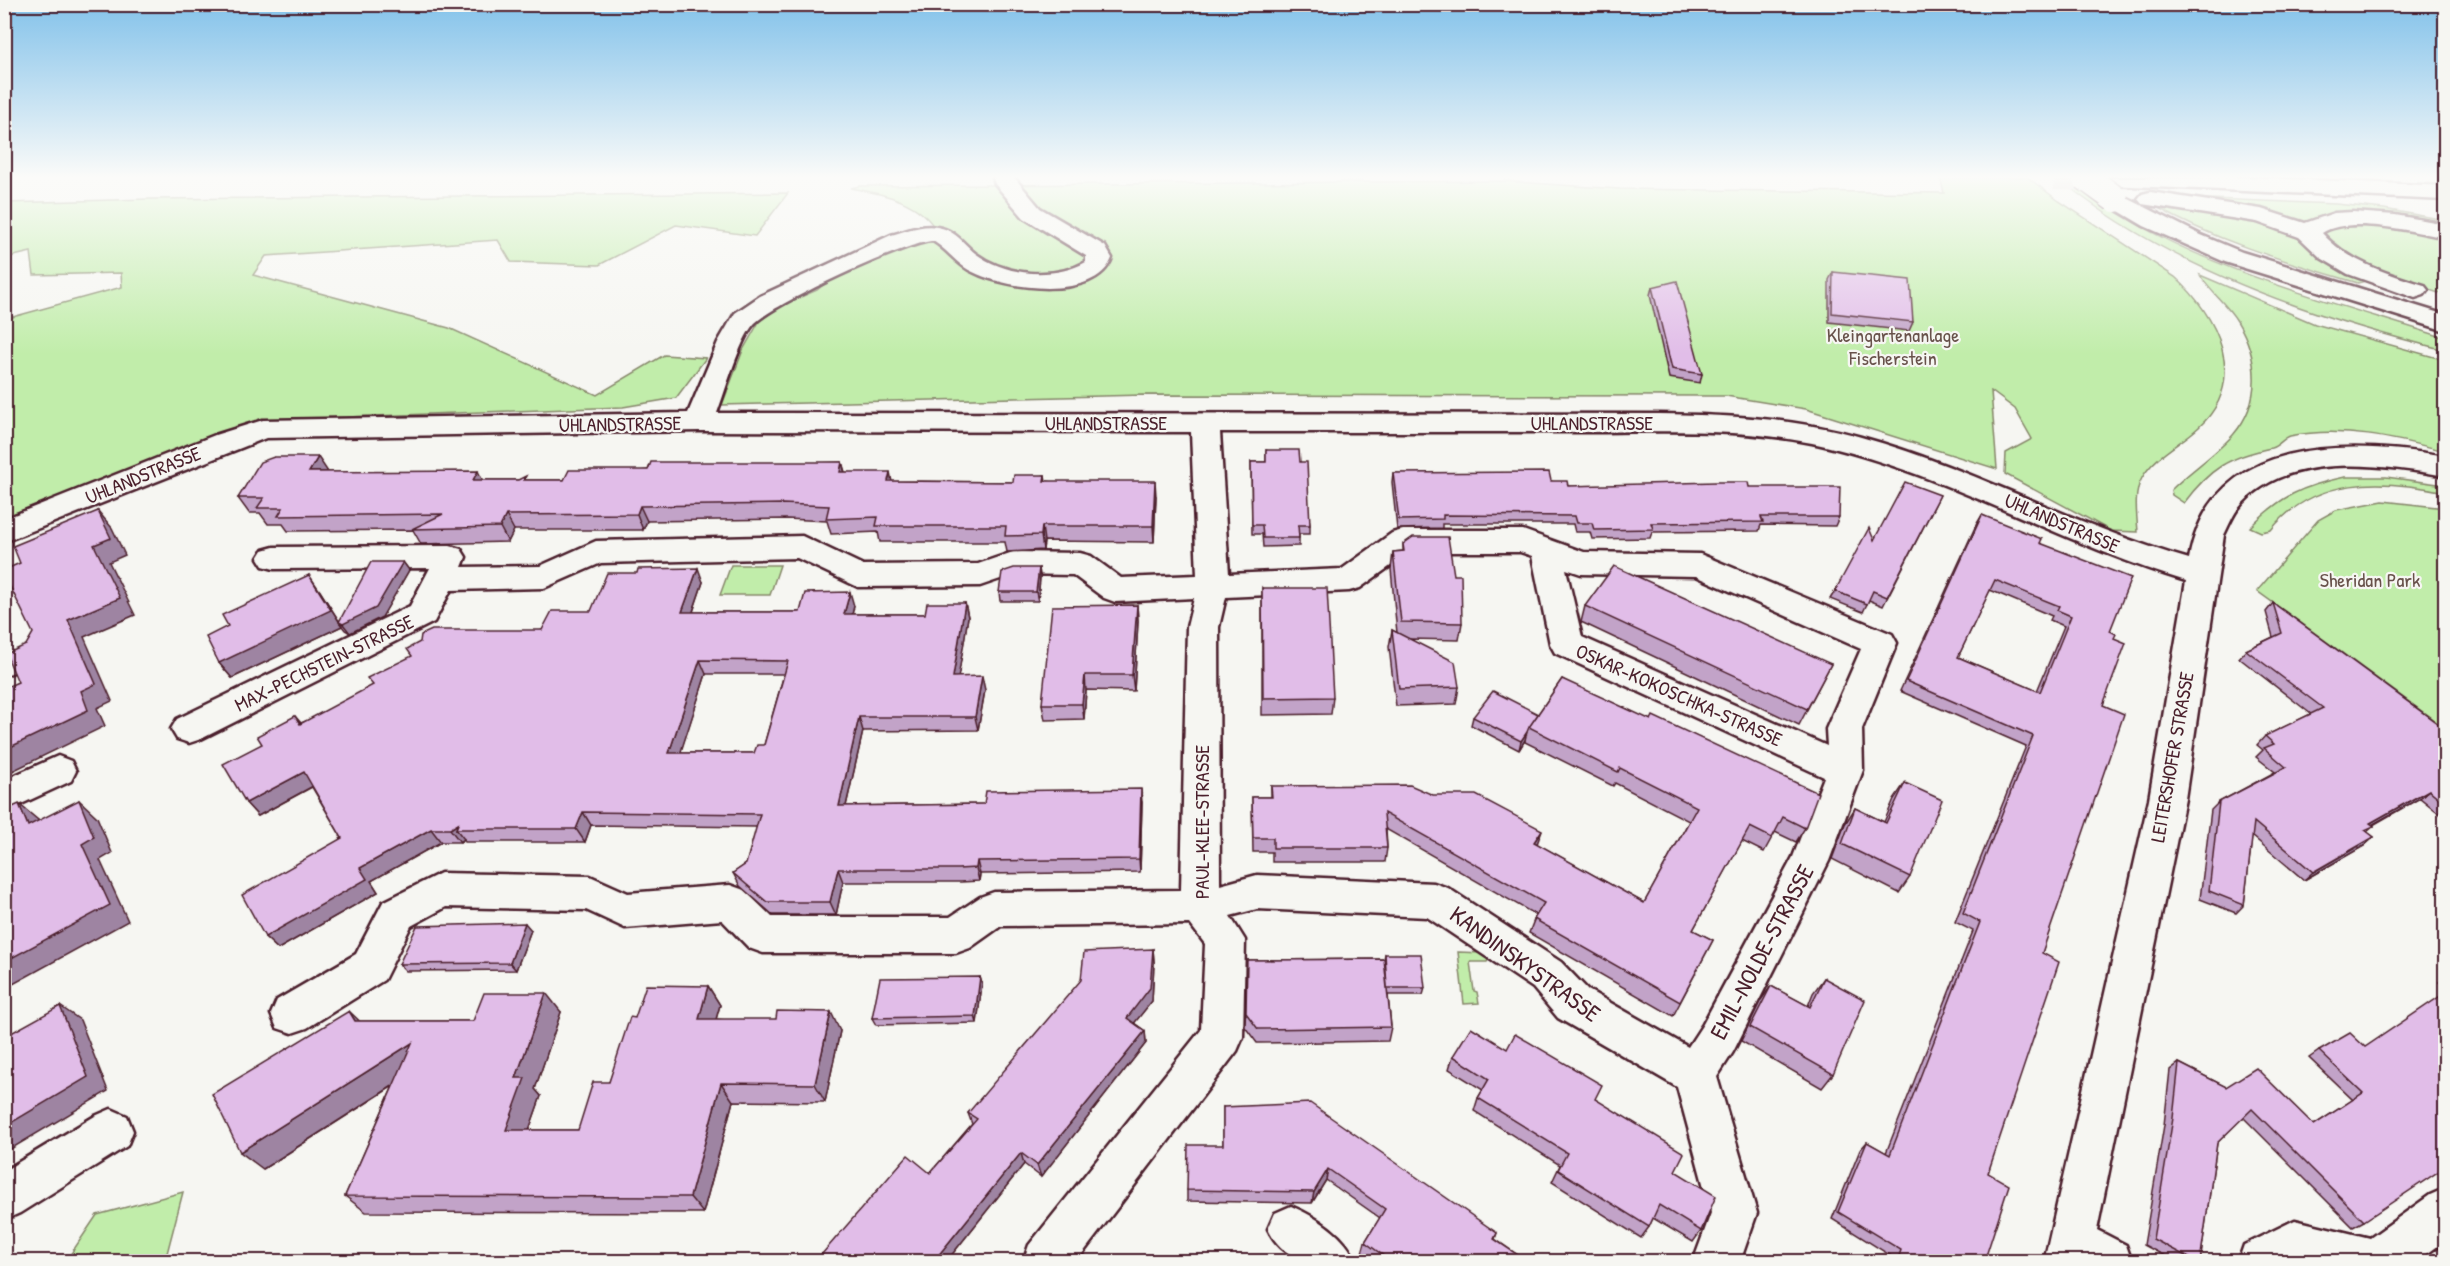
<svg xmlns="http://www.w3.org/2000/svg" width="2450" height="1266" font-family="'Patrick Hand',sans-serif">
  <style>
    .green { fill: #c1edaa; stroke: #86866a; stroke-width: 1.5 }
    .lines { fill: none; stroke-linecap: round; stroke-linejoin: round }
    .highway-tunnel { stroke: #d4cbca; stroke-width: 26; stroke-dasharray: 26 13; stroke-linecap: butt }
    .minor-casing { stroke: #4a1f2b; stroke-width: 5 }
    .highway-casing { stroke: #4a1f2b; stroke-width: 5 }
    .minor { fill: #f6f6f2; fill-rule: evenodd }
    .highway { fill: #f6f6f2; fill-rule: evenodd }
    .minor-bridge-casing { stroke: #4a1f2b; stroke-width: 29; stroke-linecap: butt }
    .minor-bridge { stroke: #f6f6f2; stroke-width: 26 }
    .wall { fill: #c2a3c8; stroke: #4a1f2b; stroke-width: 1.5; fill-rule: evenodd }
    .shaded-wall { fill: #9e84a2; stroke: #4a1f2b; stroke-width: 1.5 }
    .building { fill: #e1bde8; stroke: #4a1f2b; stroke-width: 1.5; fill-rule: evenodd }
    .labels { text-anchor: middle; stroke-width: 4.5; stroke-linejoin: round; paint-order: stroke }
    .park-label { font-size: 20px; fill: #68524b; stroke: #f6f6f2 }
    .street-label { font-size: 20px; fill: #4a1f2b; stroke: #f6f6f2 }
    .near-street-label { font-size: 24px; fill: #4a1f2b; stroke: #f6f6f2 }
  </style>
  <rect width="100%" height="100%" fill="#f6f6f2"/>
  <filter id="ink" filterUnits="userSpaceOnUse"><feTurbulence type="fractalNoise" baseFrequency=".0167" numOctaves="2"/><feDisplacementMap in="SourceGraphic" scale="12" xChannelSelector="R" yChannelSelector="G"/><feConvolveMatrix kernelMatrix="1 2 1 2 8 2 1 2 1" color-interpolation-filters="sRGB"/></filter>
  <g filter="url(#ink)">
    <g class="green">
      <path d="M1940,177H2027L2059,201L2175,277C2217,315 2250,380 2199,427C2181,444 2154,456 2142,478C2133,494 2137,516 2138,532L2111,531L2005,474L2006,453L2032,439L2015,409L1991,391L1997,469L1806,409L1726,396L1144,395L722,405L743,350L759,322L782,305L817,290L847,265L938,234C922,201 884,194 851,188L859,186L1503,181L1620,189L1944,193Z"/>
      <path d="M2057,177H2066C2175,264 2315,296 2445,338V350C2314,318 2162,265 2057,177Z"/>
      <polygon points="788,193 755,236 676,225 599,265 511,262 498,240 266,256 253,275 449,328 597,395 664,355 706,358 676,398 623,407 264,420 5,518 5,319 122,287 121,273 34,275 31,252 5,258 5,203 149,199"/>
      <polygon points="2160,197 2336,204 2384,209 2445,220 2445,227 2405,220 2303,225"/>
      <path d="M2153,205L2256,219L2296,234L2361,275L2365,281L2358,283C2288,262 2217,242 2153,205Z"/>
      <path d="M2369,225L2445,235V295C2415,285 2339,264 2324,233L2337,227Z"/>
      <path d="M2200,275L2315,324L2445,360V451C2394,438 2343,426 2290,436C2283,438 2279,446 2271,448C2229,457 2210,468 2184,503L2172,495L2171,490C2190,471 2215,455 2233,435C2262,402 2259,357 2237,321C2227,304 2209,291 2200,275Z"/>
      <path d="M2345,477H2386L2445,485V492C2382,479 2315,476 2271,530L2261,532L2250,527C2281,496 2302,486 2345,477Z"/>
      <polygon points="2383,501 2445,508 2445,728 2257,591 2318,520 2336,510"/>
      <polygon points="731,565 780,565 770,595 720,595"/>
      <polygon points="1458,952 1483,953 1490,957 1487,962 1470,962 1474,991 1477,992 1479,1003 1464,1004"/>
      <polygon points="183,1192 165,1261 66,1261 97,1215"/>
    </g>
    <g class="lines">
      <polyline class="highway-tunnel" points="2054,177 2109,178"/>
      <g class="minor-casing">
        <g id="minor">
          <path d="M993,177H1014L1040,208L1105,246L1112,258C1096,302 1006,289 973,272C957,265 948,250 933,241C908,241 772,304 754,324C739,341 726,390 717,413L1658,414C1727,415 1794,418 1861,437C1974,468 2077,527 2189,559C2211,434 2348,440 2446,456V476C2381,465 2283,449 2237,510C2232,517 2228,527 2224,535L2185,799L2097,1230L2126,1245L2132,1262H2044L2149,799L2186,581C2059,543 1942,471 1812,443C1735,427 1652,432 1574,432C1456,432 1338,432 1220,432L1229,574L1342,569L1392,533L1403,530H1523L1584,552L1700,554L1892,634L1897,643L1862,729L1863,770L1829,861L1733,1052L1717,1077L1757,1213L1740,1262H1693L1711,1213L1677,1087L1558,1018L1533,988L1427,917L1257,909L1230,916L1245,940L1243,1037L1237,1051L1076,1262H1023L1029,1245L1201,1030L1205,944L1190,924L1001,926L970,948L956,953H763L749,948L722,920L625,928L586,910L446,907L411,926L384,980L307,1028L292,1033L277,1028L271,1014L277,1000L356,954L383,902L441,873L590,876L628,893L730,885L744,890L772,917H950L980,897L994,892L1181,890L1187,627L1194,598L1115,602L1104,598L1073,575L1015,574L980,586L858,587L797,558L601,563L544,588L451,590L434,622L201,739L189,743L177,739L171,729L177,719L410,606L430,568L274,569L263,566L258,558L263,550L274,547L450,546L461,549L466,557L462,567L540,566L596,541L802,536L863,565L978,564L1013,552L1080,553L1091,556L1121,578L1197,575L1191,432L699,431L266,438L4,542V519L215,435L263,420L688,413L718,342L735,313L760,296L891,235C906,231 922,224 937,227C955,230 962,242 975,253C1006,276 1053,280 1086,262V256L1024,218L995,184ZM1410,552H1520L1532,556L1550,644L1555,653L1824,777L1793,857L1703,1024L1688,1047L1588,990L1561,962L1448,888L1434,883L1257,875L1220,885L1219,627L1226,597L1349,591L1360,588ZM1566,569L1581,574L1696,576L1861,649L1826,729L1827,746L1582,637Z"/>
          <polygon points="2115,192 2201,235 2242,252 2446,315 2446,331 2225,262 2144,226 2107,204 2103,199 2107,194"/>
          <path d="M2150,192L2261,209L2305,223L2334,213L2353,212L2395,215L2446,224V238C2416,232 2348,215 2322,233C2348,262 2388,274 2424,285L2428,290L2424,295L2415,298L2348,274L2321,258L2299,237L2257,222L2142,204L2138,199L2142,194Z"/>
          <polygon points="6,584 17,588 47,651 42,660 4,676 4,648 11,645 4,630"/>
          <polygon points="58,756 71,761 76,771 71,781 4,812 4,780"/>
          <polygon points="111,1109 127,1116 133,1131 127,1146 20,1213 4,1220 4,1171 95,1116"/>
          <polygon points="2446,1188 2446,1240 2416,1262 2238,1262 2244,1245 2295,1220 2370,1238 2430,1195"/>
          <path d="M1291,1206C1317,1217 1346,1236 1356,1262C1317,1262 1286,1266 1268,1229L1275,1213Z"/>
        </g>
      </g>
      <g class="highway-casing">
        <polygon id="highway" points="2248,177 2446,186 2446,200 2109,185 2101,183 2098,178"/>
      </g>
      <use href="#minor" class="minor"/>
      <use href="#highway" class="highway"/>
      <g class="minor-bridge-casing">
        <polyline id="minor-bridge" points="2085,177 2115,199"/>
      </g>
      <use href="#minor-bridge" class="minor-bridge"/>
    </g>
    <g class="wall">
      <polygon points="1833,272 1913,322 1909,331 1829,322 1829,280"/>
      <polygon points="1652,287 1702,374 1700,383 1669,378 1650,295"/>
      <polygon points="1266,450 1300,462 1310,525 1310,534 1299,534 1299,546 1263,547 1262,534 1252,534 1251,462 1266,462"/>
      <polygon points="842,462 845,472 892,481 1013,482 1045,475 1046,481 1156,496 1154,542 1044,541 1043,550 1007,552 1005,542 880,542 878,532 831,534 827,521 787,519 647,521 643,530 514,530 508,542 421,544 413,530 288,531 283,524 268,524 260,513 249,513 238,498 328,472 483,480 564,480 648,470"/>
      <polygon points="1393,473 1551,481 1568,486 1749,487 1839,517 1835,526 1761,525 1759,531 1652,532 1650,538 1592,539 1590,532 1575,532 1573,524 1442,524 1442,528 1397,529 1392,482"/>
      <polygon points="1940,495 1883,606 1869,600 1863,612 1830,599 1835,591 1874,540"/>
      <path d="M1982,515L2040,543L2110,631L2114,638L2103,705L1988,1173L1984,1262H1892L1893,1257L1832,1219L1860,1150L1867,1142L1886,1153L1973,931L1955,922L2026,746L1900,691L1976,525ZM1990,590L2052,616L2050,620L2064,626L2037,691L1958,657Z"/>
      <polygon points="1403,544 1462,623 1459,640 1411,639 1459,687 1456,704 1396,706 1389,647 1392,630 1397,633 1391,569 1393,552 1403,551"/>
      <polygon points="403,562 409,570 382,617 350,633 345,630 342,626 232,678 219,663 320,591 339,621"/>
      <polygon points="1039,568 1040,577 1038,601 1000,601 999,592"/>
      <path d="M703,582L693,612H800L854,606L852,614H925L965,603L968,617L958,677L985,690L978,730L863,731L846,806L1142,802L1140,872L980,874L979,881L961,882H843L836,915H773L740,886L733,873L746,864L757,827L591,825L585,842H465L464,839L460,842H441L371,881L378,892L278,949L265,937L342,838L312,787L258,816L246,803L295,716L301,723L591,611ZM706,674H784L764,745L754,753H680Z"/>
      <polygon points="1262,588 1333,697 1331,714 1262,715"/>
      <polygon points="2273,603 2445,729 2445,818 2420,798 2373,825 2374,826 2367,832 2374,837 2364,846 2304,880 2252,836 2244,905 2236,913 2200,899 2211,810 2219,802 2275,772 2256,757 2263,750 2257,745 2265,736 2311,714 2239,658 2246,650 2273,637 2266,612"/>
      <polygon points="1137,605 1138,621 1134,691 1086,690 1084,719 1045,720 1042,704"/>
      <polygon points="1585,606 1831,664 1799,725 1581,622"/>
      <polygon points="1562,679 1805,828 1796,842 1775,832 1764,852 1742,841 1693,930 1713,940 1673,1016 1529,933 1536,915 1386,829 1387,848 1385,862 1272,862 1272,852 1253,852 1252,797 1271,797 1271,786 1537,844 1644,903 1689,821 1615,783 1613,786 1525,742 1525,740 1519,750 1471,725 1473,717 1538,714"/>
      <polygon points="1905,783 1910,877 1899,893 1832,859 1845,824 1855,808 1884,822 1894,799"/>
      <polygon points="531,930 516,970 406,971 399,964"/>
      <polygon points="1153,949 1154,962 1152,1001 1134,1023 1145,1031 1146,1043 1041,1177 1024,1164 946,1262 815,1262 930,1173 972,1124 968,1113"/>
      <polygon points="1385,954 1425,988 1423,995 1388,995 1391,1027 1388,1041 1257,1043 1245,1027 1247,960 1384,959"/>
      <polygon points="980,977 982,984 977,1023 876,1025 872,1018"/>
      <polygon points="2445,977 2445,987 2439,982"/>
      <polygon points="1824,978 1833,1074 1822,1088 1741,1041 1761,1000 1771,986 1808,1006 1813,993"/>
      <polygon points="708,986 720,1005 716,1019 840,1031 825,1102 733,1101 703,1213 366,1212 345,1196 393,1086 263,1169 360,1021 473,1021 561,1012 535,1089 541,1096 529,1130 578,1130 609,1082 635,1018"/>
      <polygon points="2365,1047 2364,1221 2353,1227 2243,1117 2217,1143 2200,1262 2176,1262 2144,1245 2164,1125 2170,1070 2179,1063 2226,1087 2314,1125 2353,1100 2309,1058 2319,1051"/>
      <polygon points="1507,1049 1595,1099 1675,1171 1701,1231 1693,1242 1653,1218 1649,1227 1641,1238 1552,1182 1560,1165 1474,1111 1478,1098 1483,1090 1449,1069 1453,1056"/>
      <polygon points="1223,1107 1497,1233 1495,1239 1528,1262 1374,1262 1362,1253 1365,1242 1380,1218 1326,1180 1312,1203 1187,1201 1187,1190 1223,1145"/>
    </g>
    <g class="shaded-wall">
      <polygon points="318,457 328,472 309,472"/>
      <polygon points="842,462 846,478 840,472"/>
      <polygon points="478,471 486,487 473,480"/>
      <polygon points="890,472 893,487 888,481"/>
      <polygon points="1155,481 1156,496 1154,542 1153,526"/>
      <polygon points="640,506 647,521 643,530 637,514"/>
      <polygon points="98,511 112,528 125,555 109,562 135,615 84,637 112,701 97,708 105,726 4,775 4,750 81,691 68,620 94,545"/>
      <polygon points="506,515 514,530 508,542 500,527"/>
      <polygon points="1042,526 1044,541 1043,550 1041,535"/>
      <polygon points="403,562 409,570 382,617 350,633 343,624"/>
      <polygon points="698,568 703,582 688,626 682,612"/>
      <polygon points="1039,568 1040,577 1038,601 1036,592"/>
      <polygon points="309,575 320,591 342,626 339,622 342,626 232,678 219,663"/>
      <polygon points="850,592 854,606 849,627 844,614"/>
      <polygon points="965,603 968,617 956,691 953,677"/>
      <polygon points="1137,605 1138,621 1134,691 1132,675"/>
      <polygon points="700,660 706,674 676,767 669,753"/>
      <polygon points="1085,675 1086,690 1084,719 1082,704"/>
      <polygon points="982,676 985,690 978,730 975,717"/>
      <polygon points="859,717 863,731 843,819 839,806"/>
      <polygon points="1527,732 1525,740 1519,750 1521,741"/>
      <polygon points="304,772 315,785 258,816 246,803"/>
      <polygon points="1141,789 1142,802 1140,872 1139,859"/>
      <polygon points="2429,790 2420,798 2361,831 2370,823"/>
      <polygon points="79,800 97,817 112,853 100,860 128,921 4,989 4,962"/>
      <polygon points="19,804 38,820 47,842 28,826"/>
      <polygon points="583,812 591,825 585,842 576,829"/>
      <polygon points="458,824 456,829 464,839 460,842 450,829"/>
      <polygon points="431,829 441,842 371,881 378,892 278,949 265,937 360,868"/>
      <polygon points="1542,830 1537,844 1534,842"/>
      <polygon points="2374,837 2364,846 2304,880 2313,872"/>
      <polygon points="977,861 980,874 979,881 976,868"/>
      <polygon points="838,869 843,882 836,915 830,902"/>
      <polygon points="525,923 531,930 516,970 510,963"/>
      <polygon points="1153,949 1154,962 1152,1001 1128,1031 1127,1018"/>
      <polygon points="980,977 982,984 977,1023 975,1016"/>
      <polygon points="708,986 720,1005 711,1037 699,1019"/>
      <polygon points="546,993 561,1012 535,1089 541,1096 523,1147 506,1130 516,1078"/>
      <polygon points="60,1006 80,1020 108,1091 4,1153 4,1127"/>
      <polygon points="349,1011 369,1030 355,1021"/>
      <polygon points="831,1012 840,1031 825,1102 815,1084"/>
      <polygon points="1145,1031 1146,1043 1041,1177 1037,1165"/>
      <polygon points="412,1043 430,1062 263,1169 240,1152"/>
      <polygon points="721,1083 733,1101 703,1213 690,1197"/>
      <polygon points="1021,1153 1024,1164 946,1262 933,1262"/>
      <polygon points="1328,1169 1326,1180 1312,1203 1314,1192"/>
    </g>
    <g class="building">
      <polygon points="1833,272 1910,280 1913,322 1832,313"/>
      <polygon points="1677,281 1702,374 1672,369 1652,287"/>
      <polygon points="1266,450 1299,450 1300,462 1307,462 1310,525 1298,525 1299,538 1263,538 1262,525 1252,525 1251,462 1266,462"/>
      <polygon points="274,457 318,457 309,472 478,471 473,480 518,480 526,476 524,480 564,480 569,470 648,470 651,462 842,462 840,472 890,472 888,481 1013,482 1014,475 1045,475 1044,481 1155,481 1153,526 1042,526 1041,535 1005,536 1006,526 876,526 878,517 826,519 829,506 782,504 640,506 637,514 506,515 500,527 412,529 443,514 278,516 283,508 257,508 264,498 238,498 260,462"/>
      <polygon points="1549,472 1551,481 1567,481 1568,486 1716,482 1748,482 1749,487 1840,487 1839,517 1761,517 1763,522 1651,523 1653,529 1594,530 1592,523 1577,523 1575,516 1443,515 1443,519 1399,520 1393,473"/>
      <polygon points="1905,482 1940,495 1887,597 1873,591 1867,604 1835,591 1869,528 1874,540"/>
      <polygon points="98,511 111,538 94,545 120,598 68,620 96,684 81,691 88,710 4,750 4,688 18,682 6,654 26,645 33,633 4,574 4,570 20,563 13,546"/>
      <path d="M1982,515L2042,539L2040,543L2131,578L2110,631L2116,634L2114,638L2126,643L2103,705L2124,714L2042,953L2059,962L1988,1173L2009,1185L1984,1262H1897L1901,1250L1838,1212L1867,1142L1890,1155L1980,922L1963,913L2033,736L1906,681ZM1995,580L2059,606L2057,610L2071,616L2040,692L1958,657Z"/>
      <polygon points="1413,537 1448,537 1454,575 1461,575 1462,623 1401,622 1393,552 1404,551 1403,544"/>
      <polygon points="371,562 403,562 376,608 343,624 339,622"/>
      <polygon points="1614,566 1831,664 1807,709 1585,606"/>
      <path d="M698,568L682,612H800L805,593L850,592L844,614H925L927,603H965L953,677L982,676L975,717H859L839,806L984,804L986,791L1141,789L1139,859L977,861L976,868L958,869H838L830,902H767L733,873L746,864L760,814L583,812L576,829H456L458,824L450,829H431L360,868L367,879L265,937L242,895L342,838L304,772L246,803L223,764L262,744L257,736L295,716L300,724L373,685L367,678L412,656L407,649L420,642L421,635L432,630H542L552,611H591L607,573H637L638,569ZM700,660L788,661L764,745H757L754,753H669Z"/>
      <polygon points="1014,568 1039,568 1036,592 999,592 1002,572"/>
      <polygon points="309,575 331,610 219,663 206,637 228,626 222,615"/>
      <polygon points="1262,588 1327,588 1333,697 1263,698"/>
      <polygon points="2273,603 2445,729 2445,803 2429,790 2370,823 2374,826 2365,830 2374,837 2313,872 2254,822 2244,905 2209,891 2219,802 2286,767 2264,748 2274,744 2265,736 2323,708 2246,650 2282,633"/>
      <polygon points="1137,605 1132,675 1085,675 1082,704 1042,704 1052,606"/>
      <polygon points="1392,630 1455,662 1459,687 1399,689"/>
      <polygon points="1562,679 1651,720 1653,716 1818,793 1805,828 1783,817 1772,838 1750,827 1693,930 1713,940 1680,1002 1534,919 1544,903 1384,813 1387,848 1273,848 1273,838 1253,838 1252,797 1272,797 1271,786 1410,785 1433,795 1476,795 1542,830 1534,842 1644,903 1697,807 1620,768 1618,772 1529,727"/>
      <polygon points="1493,691 1538,714 1529,727 1527,732 1521,741 1473,717"/>
      <polygon points="1905,783 1942,800 1910,877 1842,844 1855,808 1886,823"/>
      <polygon points="79,800 94,837 82,844 110,905 4,962 4,811 19,804 28,826"/>
      <polygon points="525,923 510,963 399,964 417,926"/>
      <polygon points="1153,949 1150,988 1127,1018 1145,1031 1037,1165 1021,1153 933,1262 815,1262 908,1155 930,1173 977,1119 968,1113 1081,980 1084,952"/>
      <polygon points="1385,954 1421,954 1425,988 1387,988"/>
      <polygon points="1384,959 1391,1027 1258,1029 1246,1013 1247,960"/>
      <polygon points="980,977 975,1016 872,1018 880,978"/>
      <polygon points="1824,978 1865,1000 1833,1074 1750,1027 1771,986 1810,1007"/>
      <polygon points="646,985 708,986 699,1019 776,1019 777,1011 831,1012 815,1084 721,1083 690,1197 345,1196 412,1043 240,1152 212,1094 349,1011 355,1021 473,1021 484,993 546,993 516,1078 525,1078 506,1130 578,1130 593,1082 609,1082 630,1017 635,1018"/>
      <polygon points="2445,993 2445,1167 2364,1221 2252,1109 2217,1143 2200,1262 2197,1262 2153,1239 2173,1118 2179,1063 2226,1087 2256,1068 2314,1125 2363,1093 2319,1051 2350,1033 2365,1047"/>
      <polygon points="60,1006 88,1077 4,1127 4,1037"/>
      <polygon points="1471,1027 1507,1049 1515,1034 1602,1085 1595,1099 1684,1153 1675,1171 1716,1196 1701,1231 1659,1205 1649,1227 1558,1170 1567,1153 1478,1098 1489,1079 1453,1056"/>
      <polygon points="1310,1103 1497,1233 1494,1239 1528,1262 1392,1262 1365,1242 1385,1209 1328,1169 1314,1192 1187,1190 1188,1145 1223,1145 1223,1107"/>
    </g>
  </g>
  <linearGradient id="sky" x2="0" y2="1"><stop stop-color="#83c2ea"/><stop offset="0.5" stop-color="#fbfbf9"/><stop offset="1" stop-color="#fbfbf9" stop-opacity="0"/></linearGradient>
  <rect width="2450" height="354" fill="url(#sky)"/>
  <g class="labels">
    <g class="park-label">
      <text x="1893" y="342">Kleingartenanlage<tspan x="1893" dy="23">Fischerstein</tspan></text>
      <text x="2370" y="587">Sheridan Park</text>
    </g>
    <g class="street-label">
      <text x="1106" y="430">UHLANDSTRASSE</text>
      <text x="1592" y="430">UHLANDSTRASSE</text>
      <text transform="translate(620 424) rotate(-1)" y="7">UHLANDSTRASSE</text>
      <text transform="translate(143 475) rotate(-22)" y="7">UHLANDSTRASSE</text>
      <text transform="translate(2062 523) rotate(23)" y="7">UHLANDSTRASSE</text>
      <text transform="translate(324 663) rotate(-26)" y="7">MAX-PECHSTEIN-STRASSE</text>
      <text transform="translate(1679 695) rotate(24)" y="7">OSKAR-KOKOSCHKA-STRASSE</text>
      <text transform="translate(2172 757) rotate(-80)" y="7">LEITERSHOFER STRASSE</text>
      <text transform="translate(1202 822) rotate(-90)" y="7">PAUL-KLEE-STRASSE</text>
    </g>
    <g class="near-street-label">
      <text transform="translate(1762 952) rotate(-62)" y="8">EMIL-NOLDE-STRASSE</text>
      <text transform="translate(1525 964) rotate(36)" y="8">KANDINSKYSTRASSE</text>
    </g>
  </g>
  <rect width="2450" height="1266" fill="none" stroke="#f6f6f2" stroke-width="24"/>
  <rect x="12" y="12" width="2426" height="1242" fill="none" stroke="#4a1f2b" stroke-width="2" filter="url(#ink)"/>
</svg>
